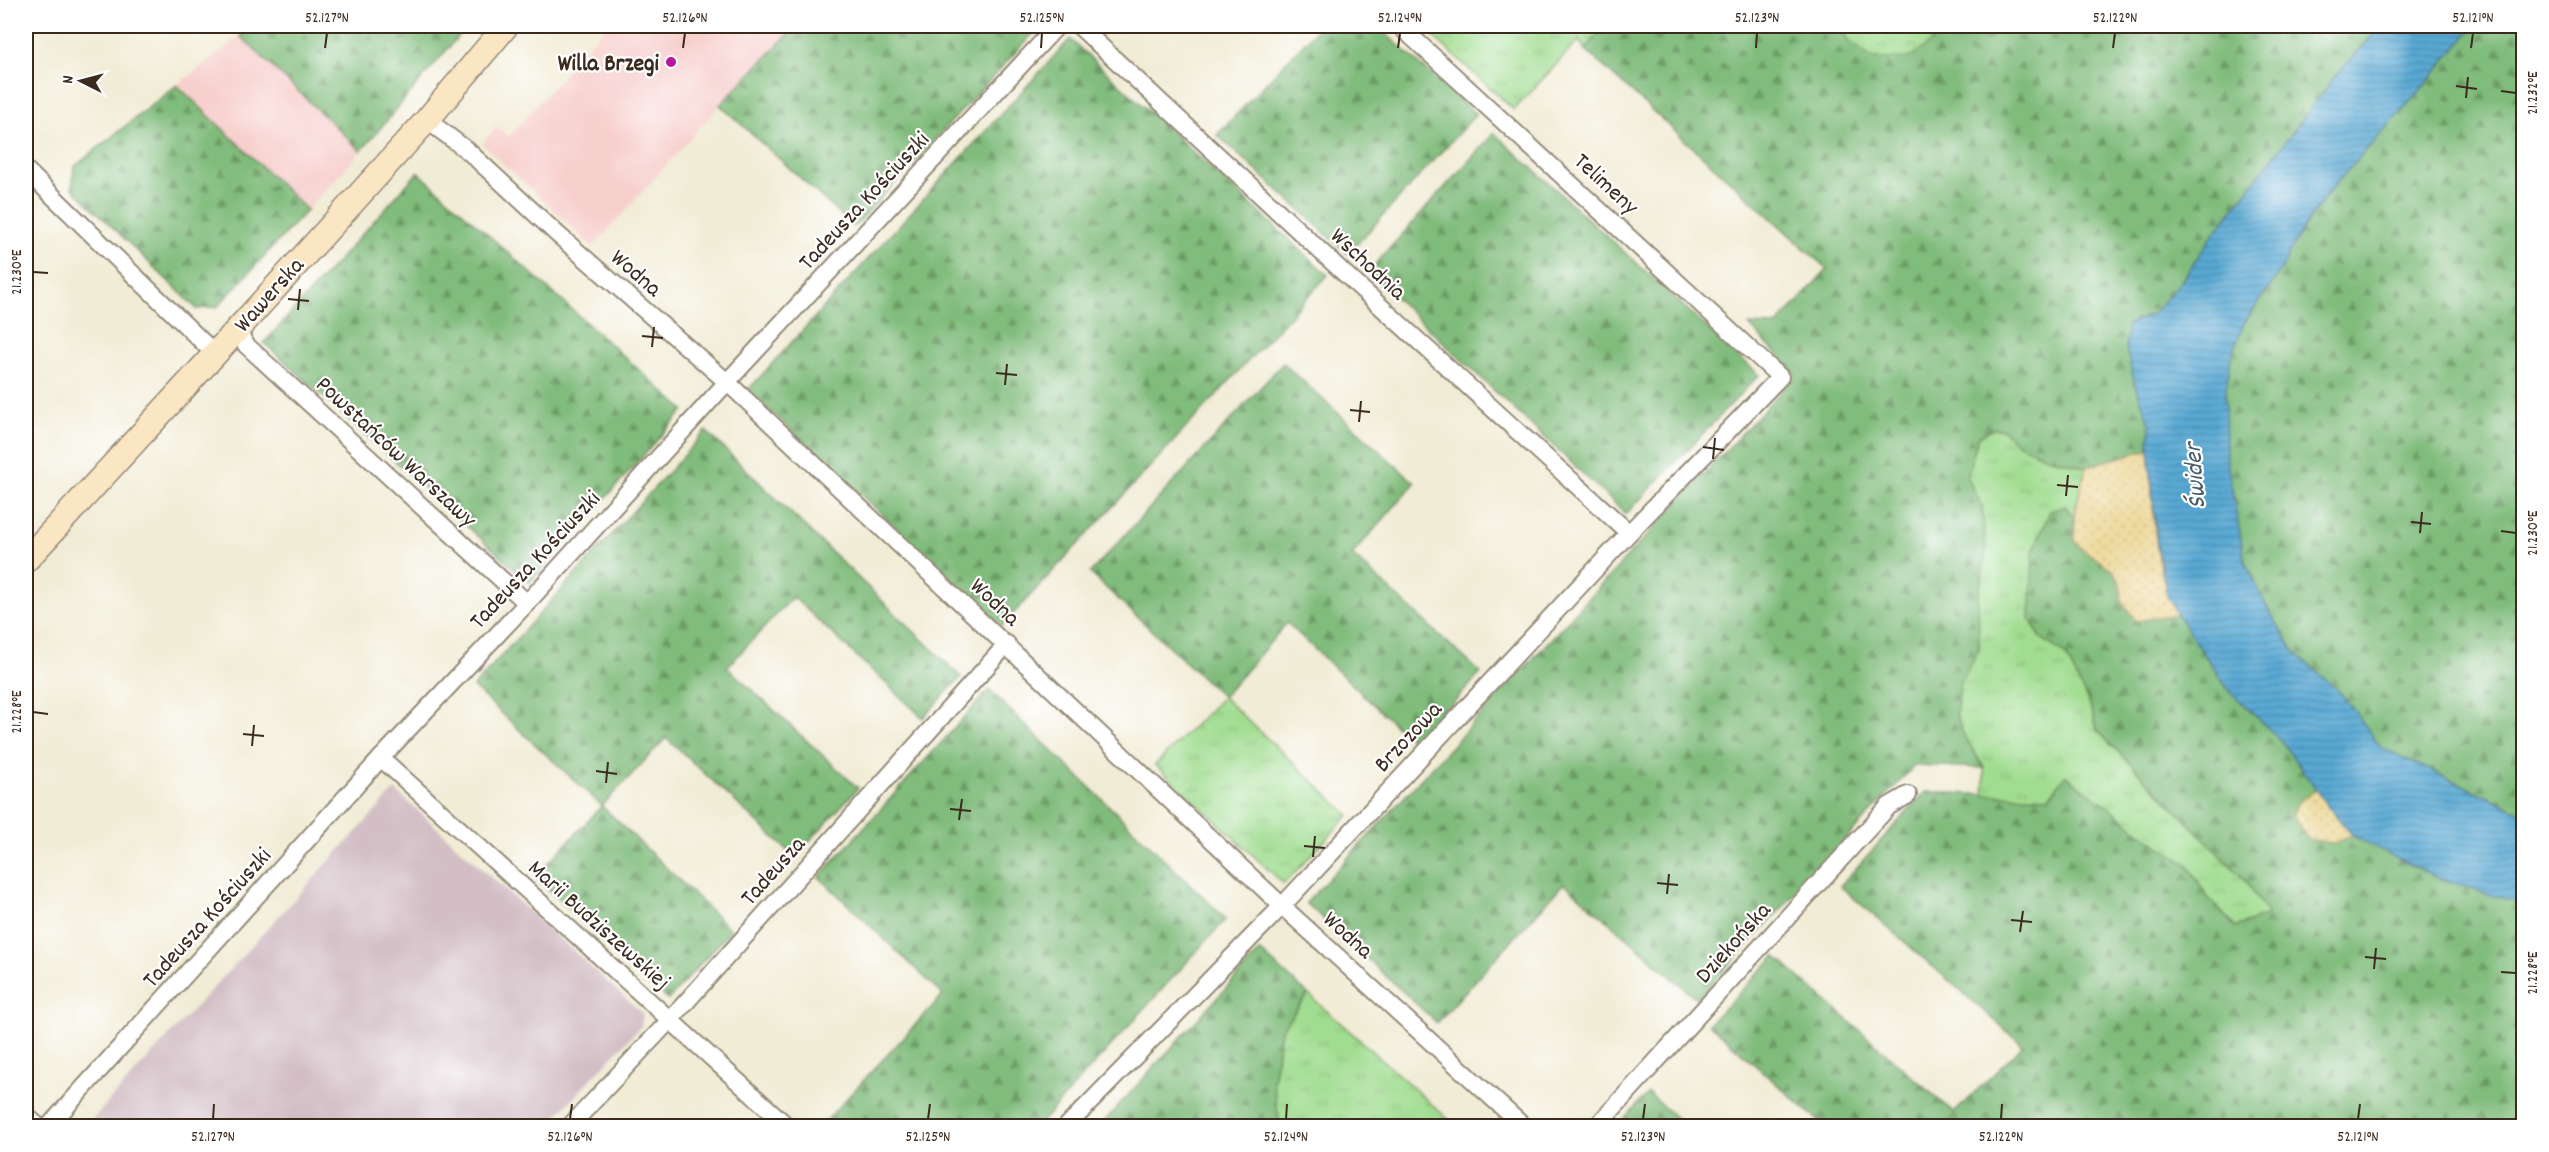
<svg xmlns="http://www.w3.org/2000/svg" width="2549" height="1152" font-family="Dekko,sans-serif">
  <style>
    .built { fill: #f7d0ce }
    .industrial { fill: #d2bec4 }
    .grass { fill: url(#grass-tufts); stroke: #6e8458; stroke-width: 1.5 }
    .forest { fill: url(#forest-firs); stroke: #5e734c; stroke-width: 1.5 }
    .sand { fill: url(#sand-dots); stroke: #94825e; stroke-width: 1.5 }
    .park { fill: url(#park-crowns); stroke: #6e8458; stroke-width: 1.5 }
    .water { fill: url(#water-rules); stroke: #4a6a79; stroke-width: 1.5 }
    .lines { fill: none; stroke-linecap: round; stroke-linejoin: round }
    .minor-casing { stroke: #968b7a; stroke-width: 20 }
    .secondary-casing { stroke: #968b7a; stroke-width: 27 }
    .minor { stroke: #fff; stroke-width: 16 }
    .secondary { stroke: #fbe6c4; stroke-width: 24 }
    .ticks { fill: none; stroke: #3b2a1e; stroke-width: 2 }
    .poi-dot { fill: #b5179e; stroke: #fff; stroke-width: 2 }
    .labels { text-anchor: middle; stroke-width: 4.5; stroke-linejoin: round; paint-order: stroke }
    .poi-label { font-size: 24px; font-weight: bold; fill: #3b2a1e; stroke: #fff; text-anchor: end }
    .street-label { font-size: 24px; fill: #3b2a1e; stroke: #fff }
    .water-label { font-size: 26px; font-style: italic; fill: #475d67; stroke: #fff }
    .neatline { fill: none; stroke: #3b2a1e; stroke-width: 2 }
    .ticks-label { font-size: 15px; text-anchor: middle; fill: #3b2a1e }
  </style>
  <defs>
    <pattern id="grass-tufts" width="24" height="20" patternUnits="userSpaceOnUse" patternTransform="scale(1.5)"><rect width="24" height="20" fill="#a1dd91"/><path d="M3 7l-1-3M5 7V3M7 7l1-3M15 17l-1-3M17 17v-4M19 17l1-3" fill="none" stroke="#8cbe7d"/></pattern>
    <pattern id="forest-firs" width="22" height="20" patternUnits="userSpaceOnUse" patternTransform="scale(1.5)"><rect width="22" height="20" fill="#80bc7b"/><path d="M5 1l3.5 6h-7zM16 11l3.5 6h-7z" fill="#6a9964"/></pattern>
    <pattern id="sand-dots" width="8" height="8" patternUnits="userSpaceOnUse" patternTransform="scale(1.5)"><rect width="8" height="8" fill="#eeda9e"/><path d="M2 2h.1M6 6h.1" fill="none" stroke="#cdbb88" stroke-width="1.8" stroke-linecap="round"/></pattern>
    <pattern id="park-crowns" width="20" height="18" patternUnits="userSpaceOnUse" patternTransform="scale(1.5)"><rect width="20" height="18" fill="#a1dd91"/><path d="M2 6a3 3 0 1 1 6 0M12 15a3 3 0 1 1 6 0" fill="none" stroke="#8cbe7d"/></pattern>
    <pattern id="water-rules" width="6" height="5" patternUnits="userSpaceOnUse" patternTransform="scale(1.5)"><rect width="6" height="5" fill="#59a9d4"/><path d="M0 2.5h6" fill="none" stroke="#4b8aab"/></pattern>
  </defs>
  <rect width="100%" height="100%" fill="#fff"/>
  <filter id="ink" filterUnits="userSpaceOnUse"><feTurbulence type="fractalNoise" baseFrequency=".0167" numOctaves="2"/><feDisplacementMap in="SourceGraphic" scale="12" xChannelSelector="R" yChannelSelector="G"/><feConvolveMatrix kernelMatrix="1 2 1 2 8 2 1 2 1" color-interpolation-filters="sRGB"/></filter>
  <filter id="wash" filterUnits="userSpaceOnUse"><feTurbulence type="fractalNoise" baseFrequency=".008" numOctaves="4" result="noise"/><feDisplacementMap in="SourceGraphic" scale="24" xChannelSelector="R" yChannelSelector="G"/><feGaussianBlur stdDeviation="1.35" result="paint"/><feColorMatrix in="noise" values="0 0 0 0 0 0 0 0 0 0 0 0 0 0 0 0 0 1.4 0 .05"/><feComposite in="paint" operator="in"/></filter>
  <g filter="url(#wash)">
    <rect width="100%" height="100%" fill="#f1ecd5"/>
    <g class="built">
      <polygon points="606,26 796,26 720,105 593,247 482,144 496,126 509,137"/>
      <polygon points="240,36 361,151 307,210 177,85"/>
    </g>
    <polygon class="industrial" points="395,790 643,1014 641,1026 547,1126 86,1126"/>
    <g class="grass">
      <polygon points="1422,26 1606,26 1585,50 1579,40 1514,110"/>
      <path d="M1993,429H2004C2023,454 2057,460 2086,467L2074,516L2065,506L2041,638L2065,654L2089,703L2098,731L2247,882L2269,915L2236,927L2208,898L2188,865L2146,837L2118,814L2065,775L2050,797L1984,796V768L1963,734L1956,714L1961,681L1979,649L1978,599L1986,552L1982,507L1967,477L1978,437Z"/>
      <polygon points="1223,697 1349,815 1284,884 1155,765"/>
      <polygon points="1308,994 1456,1126 1280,1126 1273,1083 1281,1030"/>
    </g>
    <g class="forest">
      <polygon points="253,26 467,26 361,151 240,36"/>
      <polygon points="796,26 1040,26 854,227 720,105"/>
      <polygon points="1320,26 1377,26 1476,114 1348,254 1217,135"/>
      <polygon points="1606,26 1839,26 1849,42 1932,42 1936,26 2381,26 2334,78 2210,239 2183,279 2153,314 2127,325 2126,349 2136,388 2150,424 2149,449 2086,467 2044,456 2013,441 2003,429 1992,429 1978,437 1967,477 1982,507 1986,552 1978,599 1979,649 1961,681 1956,714 1963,734 1984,768 1915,765 1697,999 1564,883 1437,1023 1306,903 1796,375 1749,325 1776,326 1827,269 1585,50"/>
      <polygon points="2474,26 2523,26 2523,813 2382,748 2340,692 2295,653 2268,609 2245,562 2226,456 2225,395 2231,357 2244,323 2277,277 2301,231 2331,189 2425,85"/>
      <polygon points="1070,39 1328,275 1002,626 748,390"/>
      <polygon points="177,85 307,210 217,307 197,309 72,188 74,167"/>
      <polygon points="1494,133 1759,375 1626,514 1368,272"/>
      <polygon points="418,172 684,410 530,583 264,343"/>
      <polygon points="1283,363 1415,483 1352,555 1481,673 1415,744 1287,623 1223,697 1090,573"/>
      <polygon points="706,431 961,677 923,718 793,597 727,667 858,788 795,857 666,738 602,806 731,930 668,1000 535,877 602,806 473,687"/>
      <polygon points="2065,506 2074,516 2075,541 2083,549 2113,570 2121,584 2122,602 2136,620 2177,614 2227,688 2282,742 2330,809 2353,836 2481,892 2523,903 2523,1126 1824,1126 1709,1024 1775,956 1954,1113 2023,1045 1840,886 1925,792 2050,797 2065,775 2118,814 2146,837 2188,865 2208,898 2235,927 2268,915 2247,882 2098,731 2089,703 2065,654 2041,638 2030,620 2033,552 2050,511"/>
      <polygon points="989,690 1226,919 1038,1126 821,1126 943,995 819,877"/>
      <polygon points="1260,951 1308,994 1281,1030 1273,1083 1280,1126 1100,1126"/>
      <polygon points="1648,1093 1685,1126 1617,1126"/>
    </g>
    <g class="sand">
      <path d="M2149,449C2154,503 2151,565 2177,614L2136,621L2122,602L2121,584L2113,570L2082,549L2075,541L2074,516L2086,467Z"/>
      <polygon points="2316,790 2353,836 2333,843 2308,839 2292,816 2298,802"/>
    </g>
    <polygon class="park" points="1839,26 1936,26 1932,42 1908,58 1874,59 1849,41"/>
    <polygon class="water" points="2381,26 2474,26 2425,85 2331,189 2301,231 2277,277 2244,323 2231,357 2225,395 2226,456 2245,562 2268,609 2295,653 2340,692 2382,748 2523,813 2523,903 2481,892 2433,876 2353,836 2330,809 2282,742 2227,688 2177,614 2167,596 2157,545 2149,449 2150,424 2136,388 2126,349 2127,325 2153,314 2183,279 2210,239 2334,78"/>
  </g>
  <g filter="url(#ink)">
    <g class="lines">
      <g class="minor-casing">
        <g id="minor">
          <polyline points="1079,26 1344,273 1629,533"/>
          <polyline points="427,120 468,151 556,233 727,382 1282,906 1523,1126"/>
          <polyline points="26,170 214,353"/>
          <polyline points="237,330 246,345 527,603"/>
          <polyline points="381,758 787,1126"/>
          <polyline points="26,1116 38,1126"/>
          <polyline points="49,1126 381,758 527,603 727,382 1057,26"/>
          <polyline points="570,1126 670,1020 1007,644"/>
          <polyline points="1067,1126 1282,906 1629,533 1780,377 1400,26"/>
          <polyline points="1597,1126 1889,806 1908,795"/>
        </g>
      </g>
      <g class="secondary-casing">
        <polyline id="secondary" points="26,560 237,330 427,120 506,26"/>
      </g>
      <use href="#minor" class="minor"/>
      <use href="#secondary" class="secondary"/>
    </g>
  </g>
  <path class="ticks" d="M325,48L327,33M683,48L685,33M1041,48L1042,33M1398,48L1400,33M1756,48L1757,33M2113,48L2115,33M2471,48L2473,33M2456,86L2477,89M2501,91L2516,93M2466,98L2468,77M33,272L48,273M288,299L309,301M298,310L300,289M642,336L663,338M652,347L654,327M996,373L1017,375M1005,385L1007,364M1350,410L1370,412M1359,422L1361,401M1703,447L1724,450M1713,459L1715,438M2057,485L2078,487M2066,496L2068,475M2411,522L2431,524M2501,531L2516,533M2420,533L2422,512M33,712L48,714M243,734L264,736M252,746L254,725M596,771L617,774M606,783L608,762M950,809L971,811M959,820L962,799M1304,846L1325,848M1313,857L1315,836M1657,883L1678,885M1667,894L1669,874M2011,920L2032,922M2020,932L2023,911M2365,957L2386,959M2374,969L2376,948M2501,972L2516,973M213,1119L214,1104M570,1119L572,1104M928,1119L930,1104M1286,1119L1287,1104M1643,1119L1645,1104M2001,1119L2002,1104M2358,1119L2360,1104"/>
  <circle class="poi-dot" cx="671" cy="62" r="6"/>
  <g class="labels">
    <g class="poi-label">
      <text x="659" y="70">Willa Brzegi</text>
    </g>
    <g class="street-label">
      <text transform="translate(1607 183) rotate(43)" y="8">Telimeny</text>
      <text transform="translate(863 200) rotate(-47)" y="8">Tadeusza Kościuszki</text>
      <text transform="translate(1369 263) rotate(43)" y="8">Wschodnia</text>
      <text transform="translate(637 272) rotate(41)" y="8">Wodna</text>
      <text transform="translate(268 294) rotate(-48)" y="8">Wawerska</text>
      <text transform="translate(397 451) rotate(43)" y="8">Powstańców Warszawy</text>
      <text transform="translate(534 559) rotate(-47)" y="8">Tadeusza Kościuszki</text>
      <text transform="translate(996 601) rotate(43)" y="8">Wodna</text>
      <text transform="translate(1407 736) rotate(-47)" y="8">Brzozowa</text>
      <text transform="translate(772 870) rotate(-48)" y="8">Tadeusza</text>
      <text transform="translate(206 917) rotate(-48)" y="8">Tadeusza Kościuszki</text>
      <text transform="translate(600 924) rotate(42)" y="8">Marii Budziszewskiej</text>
      <text transform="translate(1349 934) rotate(42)" y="8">Wodna</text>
      <text transform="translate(1732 942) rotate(-48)" y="8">Dziekońska</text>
    </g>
    <g class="water-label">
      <text transform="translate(2193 476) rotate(-94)" y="9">Świder</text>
    </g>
  </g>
  <rect width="2549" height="1152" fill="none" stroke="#fff" stroke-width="66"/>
  <g transform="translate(81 81) rotate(276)" stroke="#ffffff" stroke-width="4.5" paint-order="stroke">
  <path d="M0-4.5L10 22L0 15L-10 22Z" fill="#3b2a1e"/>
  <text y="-9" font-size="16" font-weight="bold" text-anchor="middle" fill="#3b2a1e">N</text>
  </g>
  <rect x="33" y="33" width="2483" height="1086" class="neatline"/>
  <g class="ticks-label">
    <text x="327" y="22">52.127°N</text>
    <text x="685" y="22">52.126°N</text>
    <text x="1042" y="22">52.125°N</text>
    <text x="1400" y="22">52.124°N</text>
    <text x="1757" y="22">52.123°N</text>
    <text x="2115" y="22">52.122°N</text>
    <text x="2473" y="22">52.121°N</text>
    <text transform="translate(2532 93) rotate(-90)" y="5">21.232°E</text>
    <text transform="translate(16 272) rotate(-90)" y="5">21.230°E</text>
    <text transform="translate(2532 533) rotate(-90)" y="5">21.230°E</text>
    <text transform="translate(16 712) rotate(-90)" y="5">21.228°E</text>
    <text transform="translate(2532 973) rotate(-90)" y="5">21.228°E</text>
    <text x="213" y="1141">52.127°N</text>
    <text x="570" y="1141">52.126°N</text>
    <text x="928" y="1141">52.125°N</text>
    <text x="1286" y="1141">52.124°N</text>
    <text x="1643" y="1141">52.123°N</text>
    <text x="2001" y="1141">52.122°N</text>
    <text x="2358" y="1141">52.121°N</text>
  </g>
</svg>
